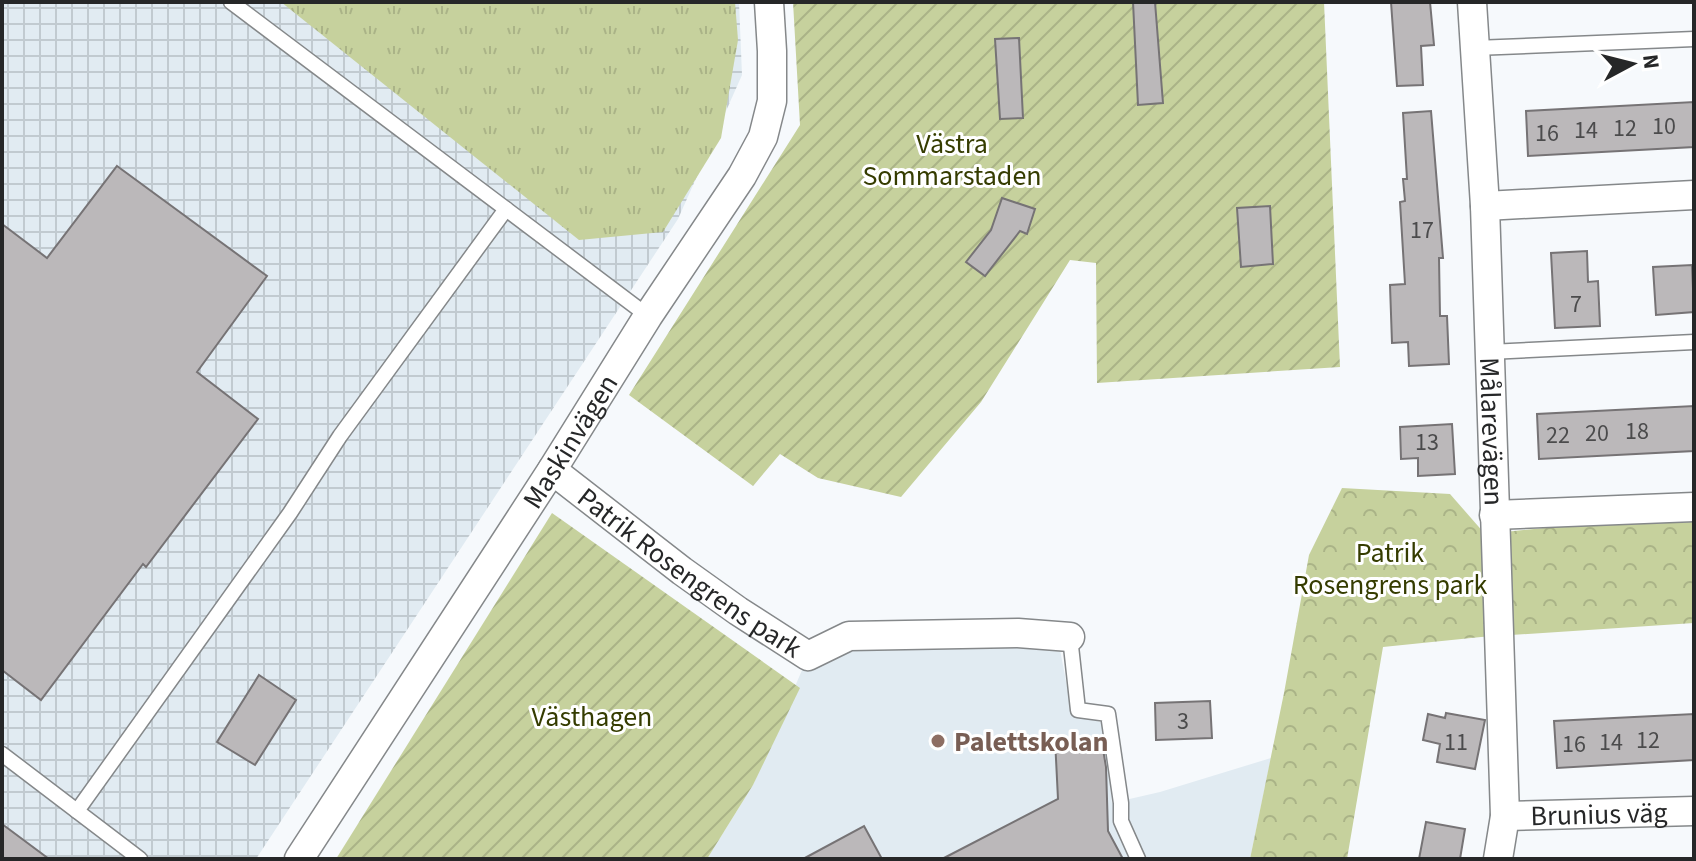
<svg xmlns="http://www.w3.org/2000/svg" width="1696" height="861" font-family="'Source Sans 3',sans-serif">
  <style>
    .built { fill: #e1ebf2 }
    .industrial { fill: url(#industrial-grid) }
    .grass { fill: url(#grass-tufts) }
    .forest { fill: url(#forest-crowns) }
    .garden { fill: url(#garden-furrows) }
    .building { fill: #bbb8ba; stroke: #767375; stroke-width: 2 }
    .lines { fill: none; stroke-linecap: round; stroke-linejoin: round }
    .lane-casing { stroke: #85888a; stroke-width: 17 }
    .street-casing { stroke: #85888a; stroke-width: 31 }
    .lane { stroke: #fff; stroke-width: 14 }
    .street { stroke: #fff; stroke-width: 28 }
    .education-dot { fill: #8d6e63; stroke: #fff; stroke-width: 3 }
    .labels { text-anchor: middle; stroke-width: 6; stroke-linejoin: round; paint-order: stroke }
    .number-label { font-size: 24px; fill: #4b4b4c }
    .park-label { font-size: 28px; fill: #353c00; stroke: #fff }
    .street-label { font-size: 28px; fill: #262728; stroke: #fff }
    .education-label { font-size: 28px; font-weight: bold; fill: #785e54; stroke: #fff; text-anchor: start }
  </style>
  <defs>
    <pattern id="industrial-grid" width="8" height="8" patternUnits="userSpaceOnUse" patternTransform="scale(2)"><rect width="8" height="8" fill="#e1ebf2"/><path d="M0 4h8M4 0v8" fill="none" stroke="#c1cad0"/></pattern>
    <pattern id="grass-tufts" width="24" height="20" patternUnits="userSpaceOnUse" patternTransform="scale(2)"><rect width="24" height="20" fill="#c6d19d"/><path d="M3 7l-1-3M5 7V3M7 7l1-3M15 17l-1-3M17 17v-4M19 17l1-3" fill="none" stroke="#aab387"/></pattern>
    <pattern id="forest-crowns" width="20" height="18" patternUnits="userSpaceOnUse" patternTransform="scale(2)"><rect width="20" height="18" fill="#c6d19d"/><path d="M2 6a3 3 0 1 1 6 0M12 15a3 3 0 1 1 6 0" fill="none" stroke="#aab387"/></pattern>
    <pattern id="garden-furrows" width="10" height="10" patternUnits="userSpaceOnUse" patternTransform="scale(2)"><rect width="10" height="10" fill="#c6d19d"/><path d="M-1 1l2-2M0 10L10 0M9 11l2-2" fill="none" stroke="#aab387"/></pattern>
  </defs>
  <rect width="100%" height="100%" fill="#f6f9fc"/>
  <polygon class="built" points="849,636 1058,639 1072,713 1103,723 1112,803 1160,792 1271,758 1250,859 707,859 753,785 808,656"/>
  <polygon class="industrial" points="2,2 739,2 742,75 678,219 256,859 2,859"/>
  <polygon class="grass" points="281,2 735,2 738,40 721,138 663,232 579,240"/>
  <polygon class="forest" points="1342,488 1450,494 1485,534 1554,527 1694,522 1694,623 1481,637 1383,647 1347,859 1250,859 1284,693 1309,555"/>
  <g class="garden">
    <polygon points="793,2 1324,2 1340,367 1097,383 1096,263 1070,260 981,402 901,497 818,478 780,454 753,486 629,395 800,125"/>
    <polygon points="552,513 800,688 753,785 707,859 336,859"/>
  </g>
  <g class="building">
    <polygon points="1133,2 1155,2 1163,103 1138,105"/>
    <polygon points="1391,2 1430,2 1434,45 1421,46 1423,85 1397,86"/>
    <polygon points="1019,38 1023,118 1000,119 995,39"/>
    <polygon points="1694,102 1694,147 1528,156 1526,111"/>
    <polygon points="1431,111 1443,258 1439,258 1440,316 1447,316 1449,364 1409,366 1408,342 1392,343 1390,285 1405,284 1400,202 1405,201 1403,179 1407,179 1403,113"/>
    <polygon points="117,166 267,276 197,372 258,419 146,567 143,564 41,700 2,670 2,224 47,258"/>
    <polygon points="1002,198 1035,209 1027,234 1020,231 985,276 966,262 991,230"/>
    <polygon points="1270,206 1273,264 1241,267 1237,208"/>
    <polygon points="1587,251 1588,282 1598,281 1600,326 1555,328 1551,253"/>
    <polygon points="1692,265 1694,312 1656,315 1653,267"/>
    <polygon points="1694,406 1694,451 1539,459 1537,414"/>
    <polygon points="1452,424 1455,474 1418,476 1418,458 1401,459 1400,427"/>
    <polygon points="259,675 296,700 255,765 217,742"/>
    <polygon points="1210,701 1212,738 1156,740 1155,703"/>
    <polygon points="1446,713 1485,720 1475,769 1437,762 1440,744 1423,740 1428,714 1445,718"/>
    <polygon points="1694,714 1694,760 1557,768 1554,721"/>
    <polygon points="1101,737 1106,767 1108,831 1123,859 942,859 1058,799 1055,739"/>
    <polygon points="1426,822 1465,829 1460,859 1419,859"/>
    <polygon points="2,824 49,859 2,859"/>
    <polygon points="864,826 882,859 803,859"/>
  </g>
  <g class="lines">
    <g class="lane-casing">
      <g id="lane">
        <polyline points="231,2 648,316"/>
        <polyline points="1475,48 1694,39"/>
        <polyline points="1489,352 1694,342"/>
        <polyline points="1070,637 1078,710 1108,714 1121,803 1121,821 1138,859"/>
        <polyline points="2,754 140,859"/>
        <polyline points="77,811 290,513 340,436 506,209"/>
      </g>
    </g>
    <g class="street-casing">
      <g id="street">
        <path id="s1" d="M1472,2L1485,206L1505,816L1498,859"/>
        <polyline points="1485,206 1694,195"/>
        <path id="s2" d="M552,470L682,571L738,611L808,656L849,636L1018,633L1070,637"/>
        <polyline points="1494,515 1694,507"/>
        <path id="s3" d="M1505,816L1694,811"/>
        <path id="s4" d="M299,859L552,470L648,316L742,176L763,137L772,101V51L769,2"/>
      </g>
    </g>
    <use href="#lane" class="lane"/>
    <use href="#street" class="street"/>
  </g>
  <circle class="education-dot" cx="938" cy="741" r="8"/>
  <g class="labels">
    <g class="number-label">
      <text x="1664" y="134">10</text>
      <text x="1625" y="136">12</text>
      <text x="1586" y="138">14</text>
      <text x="1547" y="141">16</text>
      <text x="1422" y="238">17</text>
      <text x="1576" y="312">7</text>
      <text x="1637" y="439">18</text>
      <text x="1597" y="441">20</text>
      <text x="1558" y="443">22</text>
      <text x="1427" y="450">13</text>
      <text x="1183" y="729">3</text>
      <text x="1648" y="748">12</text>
      <text x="1456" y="750">11</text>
      <text x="1611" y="750">14</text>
      <text x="1574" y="752">16</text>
    </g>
    <g class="park-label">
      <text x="952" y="153">Västra<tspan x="952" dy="32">Sommarstaden</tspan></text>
      <text x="1390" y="562">Patrik<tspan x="1390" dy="32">Rosengrens park</tspan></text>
      <text x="592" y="726">Västhagen</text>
    </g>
    <g class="street-label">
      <text dy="10" stroke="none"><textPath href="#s1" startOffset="430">Målarevägen</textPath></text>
      <text dy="10" stroke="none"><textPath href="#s4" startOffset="498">Maskinvägen</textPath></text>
      <text dy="10" stroke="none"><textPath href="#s2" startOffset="172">Patrik Rosengrens park</textPath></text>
      <text dy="10" stroke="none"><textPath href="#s3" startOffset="94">Brunius väg</textPath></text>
    </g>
    <g class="education-label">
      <text x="954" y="751">Palettskolan</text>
    </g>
  </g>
  <rect width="1696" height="861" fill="none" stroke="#262728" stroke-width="8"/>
  <g transform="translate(1632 64) rotate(83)" stroke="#ffffff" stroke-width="6" paint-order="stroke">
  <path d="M0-6L14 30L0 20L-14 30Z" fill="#262728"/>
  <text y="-12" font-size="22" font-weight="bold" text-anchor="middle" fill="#262728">N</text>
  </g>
</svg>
